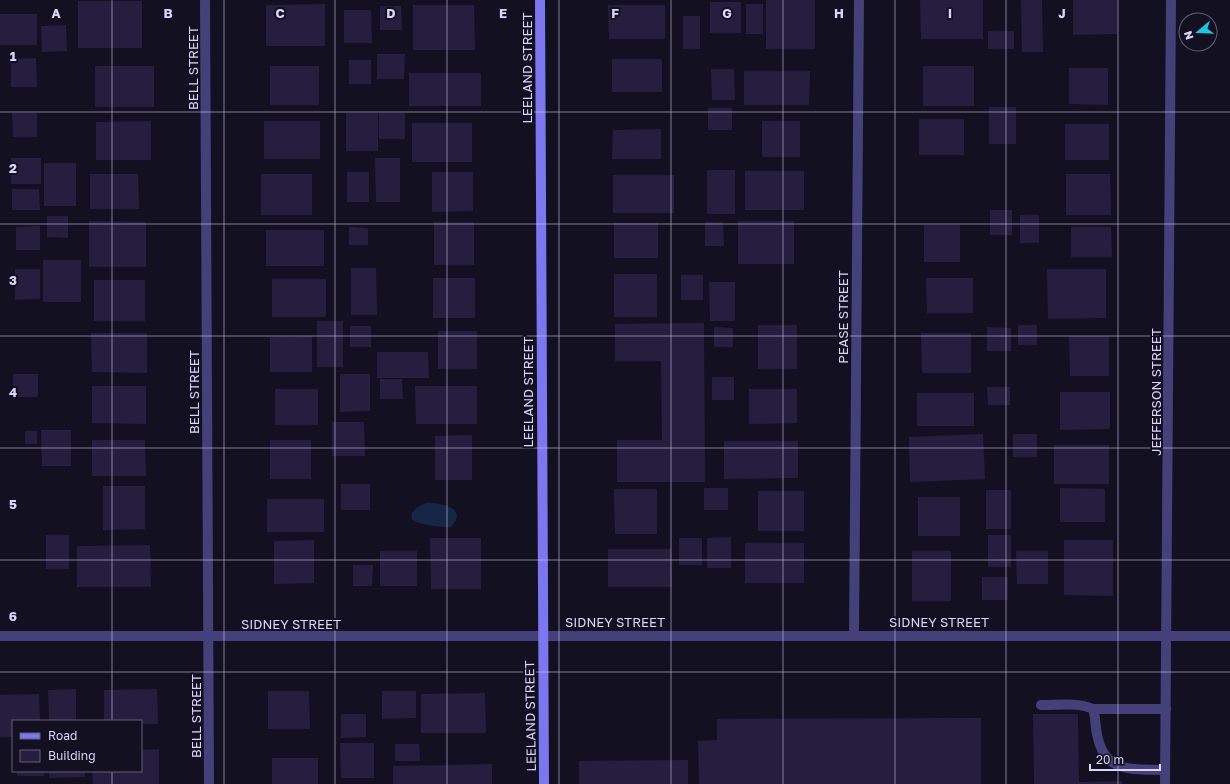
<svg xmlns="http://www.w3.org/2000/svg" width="1230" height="784" font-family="'Golos Text',sans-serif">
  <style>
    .water { fill: #152745 }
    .building { fill: #261e3f }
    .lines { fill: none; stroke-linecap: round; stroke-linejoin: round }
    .lane { stroke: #44407a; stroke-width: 10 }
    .street { stroke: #44407a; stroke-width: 10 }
    .secondary { stroke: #7d77ef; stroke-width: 10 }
    .grid { fill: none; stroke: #dad5fa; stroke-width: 1; stroke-opacity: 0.55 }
    .labels { text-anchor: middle; stroke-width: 4; stroke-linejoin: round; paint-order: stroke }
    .street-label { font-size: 13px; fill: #dad5fa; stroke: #131021 }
    .grid-label { font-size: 13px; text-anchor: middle; font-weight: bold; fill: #dad5fa; stroke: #131021; stroke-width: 4; stroke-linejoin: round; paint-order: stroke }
  </style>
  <rect width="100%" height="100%" fill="#131021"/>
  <path class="water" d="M426,503C440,503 469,507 451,527C437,527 425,526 412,520C409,510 418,507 426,503Z"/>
  <g class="building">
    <rect x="766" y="0" width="49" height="49"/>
    <polygon points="920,0 983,0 983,39 921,39"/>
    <polygon points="1021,0 1042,0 1043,52 1022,52"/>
    <polygon points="1073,0 1117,0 1117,34 1073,35"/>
    <rect x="78" y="1" width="64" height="47"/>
    <rect x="710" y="2" width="31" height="31"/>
    <polygon points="325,4 325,46 266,46 266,5"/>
    <rect x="746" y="4" width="17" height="30"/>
    <polygon points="413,5 474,5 475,50 413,50"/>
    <polygon points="608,5 665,5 665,39 609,39"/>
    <polygon points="380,6 401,6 402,30 380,30"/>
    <polygon points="344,10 371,10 372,43 344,43"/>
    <rect x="0" y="14" width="37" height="31"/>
    <rect x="683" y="16" width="17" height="33"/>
    <polygon points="66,25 67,51 42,52 41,26"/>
    <rect x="988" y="31" width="26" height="18"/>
    <polygon points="377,54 405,54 404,79 377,79"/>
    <polygon points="36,58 37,87 11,87 11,59"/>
    <rect x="612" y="59" width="50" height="33"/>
    <rect x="349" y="60" width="22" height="24"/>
    <rect x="95" y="66" width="59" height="41"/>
    <rect x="270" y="66" width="49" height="39"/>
    <rect x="923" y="66" width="51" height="40"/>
    <polygon points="1069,68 1108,68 1108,105 1069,104"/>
    <polygon points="711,69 734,69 735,100 712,100"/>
    <polygon points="744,71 810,71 809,105 744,105"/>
    <rect x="409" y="73" width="72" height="33"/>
    <rect x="989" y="107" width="27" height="37"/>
    <rect x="708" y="108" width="24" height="22"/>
    <polygon points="12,113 37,113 37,137 13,137"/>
    <rect x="346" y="113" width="32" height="38"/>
    <rect x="379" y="113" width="26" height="26"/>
    <rect x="919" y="119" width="45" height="36"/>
    <polygon points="151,121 151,160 96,160 96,122"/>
    <rect x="264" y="121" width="56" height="38"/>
    <rect x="762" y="121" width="38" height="36"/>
    <rect x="412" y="123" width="60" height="39"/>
    <rect x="1065" y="124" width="44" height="36"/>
    <polygon points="661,129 661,159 612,159 613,130"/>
    <rect x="11" y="158" width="30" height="26"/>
    <polygon points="375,158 400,158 400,202 376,202"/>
    <rect x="44" y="163" width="32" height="43"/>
    <rect x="707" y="170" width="28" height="44"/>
    <rect x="745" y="171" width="59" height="39"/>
    <rect x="347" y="172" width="22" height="30"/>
    <polygon points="432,172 473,172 473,211 432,212"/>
    <polygon points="90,174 138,174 139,209 90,209"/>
    <rect x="261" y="174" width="51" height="41"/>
    <polygon points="1066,174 1110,174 1111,215 1066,215"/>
    <rect x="613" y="175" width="61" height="38"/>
    <polygon points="12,189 39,189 40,210 12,210"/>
    <rect x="990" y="210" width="22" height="25"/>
    <rect x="1020" y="215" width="19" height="28"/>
    <polygon points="47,216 68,216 68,238 47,237"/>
    <polygon points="89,221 146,222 146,267 89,267"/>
    <rect x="738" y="221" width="56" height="43"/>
    <rect x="434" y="222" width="40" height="43"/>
    <polygon points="705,222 723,222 724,246 705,246"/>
    <rect x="614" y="223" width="44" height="35"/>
    <rect x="924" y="225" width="36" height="37"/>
    <polygon points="40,226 40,250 16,250 16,227"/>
    <polygon points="349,227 368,228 368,245 349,245"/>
    <polygon points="1071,227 1111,227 1112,257 1071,257"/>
    <rect x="266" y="230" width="58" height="36"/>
    <rect x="43" y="260" width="38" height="42"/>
    <polygon points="351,268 376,268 377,315 351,315"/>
    <polygon points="15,269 40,269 40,299 15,300"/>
    <polygon points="1047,269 1106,269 1106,318 1048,319"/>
    <rect x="614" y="274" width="43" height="43"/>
    <rect x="681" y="275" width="22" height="25"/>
    <rect x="433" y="278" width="42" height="40"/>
    <polygon points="926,278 973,278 973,313 927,313"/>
    <rect x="272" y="279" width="54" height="38"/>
    <rect x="94" y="280" width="51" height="41"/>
    <polygon points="709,282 735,282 735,321 710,321"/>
    <rect x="317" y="321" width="26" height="46"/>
    <polygon points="704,323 705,482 617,482 617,440 662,440 661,361 615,361 615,324"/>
    <rect x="758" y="325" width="39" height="44"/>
    <rect x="1018" y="325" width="19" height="20"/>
    <rect x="350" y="326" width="21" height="21"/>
    <polygon points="714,327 733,328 733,347 714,347"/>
    <polygon points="987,327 1011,328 1011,351 987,351"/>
    <rect x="438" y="331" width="39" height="38"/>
    <polygon points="91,333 147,333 147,373 92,372"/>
    <polygon points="921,333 971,333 971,373 922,373"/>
    <polygon points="312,336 312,372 270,372 270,337"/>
    <polygon points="1069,336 1109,336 1109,376 1070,376"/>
    <polygon points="377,352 428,352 429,378 377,378"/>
    <rect x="13" y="374" width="25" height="23"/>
    <polygon points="340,374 370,374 370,411 340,412"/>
    <rect x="712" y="377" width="22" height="23"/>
    <polygon points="380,379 402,379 403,399 380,399"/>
    <polygon points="92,386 146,386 146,424 92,423"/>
    <polygon points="415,386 477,386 477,424 416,424"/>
    <polygon points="987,387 1010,387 1010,405 988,405"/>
    <rect x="275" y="389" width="43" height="36"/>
    <polygon points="749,389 797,389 797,423 749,424"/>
    <polygon points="1060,392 1110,392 1110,429 1060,430"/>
    <rect x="917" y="393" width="57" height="33"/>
    <polygon points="332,422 364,422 365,456 332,456"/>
    <polygon points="41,430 71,430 71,466 42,466"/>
    <rect x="25" y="431" width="12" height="13"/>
    <polygon points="983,434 985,479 910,482 909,437"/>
    <rect x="1013" y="434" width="24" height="23"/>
    <polygon points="472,435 472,480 435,480 435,436"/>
    <polygon points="92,440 145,440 146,476 92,476"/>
    <rect x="270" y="440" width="41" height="39"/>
    <polygon points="724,441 798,441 798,478 724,479"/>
    <rect x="1054" y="445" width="55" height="39"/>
    <rect x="341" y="484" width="29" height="26"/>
    <polygon points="103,486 145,486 145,529 103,530"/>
    <rect x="704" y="488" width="24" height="22"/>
    <polygon points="1060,488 1105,489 1105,522 1060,522"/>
    <polygon points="614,489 657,489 657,534 615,534"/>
    <rect x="986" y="490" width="25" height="39"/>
    <rect x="758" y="491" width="46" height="40"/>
    <rect x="918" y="497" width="42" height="39"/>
    <rect x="267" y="499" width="57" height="33"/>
    <rect x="46" y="535" width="23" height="34"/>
    <rect x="988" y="535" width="23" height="32"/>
    <polygon points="731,537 731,568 707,568 707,538"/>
    <polygon points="430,538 481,538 481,589 431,589"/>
    <rect x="679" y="538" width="23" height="27"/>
    <polygon points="314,540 314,583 274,584 274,541"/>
    <polygon points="1064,540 1113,540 1113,596 1064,595"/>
    <rect x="745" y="543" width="59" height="40"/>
    <polygon points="150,545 151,587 77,587 77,546"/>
    <polygon points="608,549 671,549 672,587 608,587"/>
    <rect x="380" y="551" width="37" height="35"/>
    <rect x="912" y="551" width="39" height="50"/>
    <polygon points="1016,551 1048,551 1048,584 1017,584"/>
    <polygon points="353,565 373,565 372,586 353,586"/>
    <rect x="982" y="577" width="26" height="23"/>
    <polygon points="76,689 76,721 49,721 48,690"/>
    <polygon points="157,689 158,724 141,724 141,721 104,721 104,690"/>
    <polygon points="268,691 309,691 310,729 268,729"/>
    <polygon points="382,691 416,691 416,718 382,719"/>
    <polygon points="485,693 486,733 421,733 421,694"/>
    <polygon points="39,694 40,721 13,721 13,737 0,737 0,695"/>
    <polygon points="341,714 366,714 366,737 341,738"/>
    <polygon points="1033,714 1078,714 1079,782 1122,781 1122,784 1034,784"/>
    <polygon points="981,718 981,784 699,784 698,741 717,740 717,719"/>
    <polygon points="340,743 374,743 374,778 341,778"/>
    <polygon points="395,744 419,744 420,761 395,761"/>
    <polygon points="159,749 159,784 93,784 92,771 141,771 141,750"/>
    <rect x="272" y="758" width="46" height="26"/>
    <polygon points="688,760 688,784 579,784 579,761"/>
    <polygon points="492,764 492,784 393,784 393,766"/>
    <rect x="17" y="771" width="27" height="5"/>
    <polygon points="49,771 85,771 85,777 49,778"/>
  </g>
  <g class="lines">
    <g class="lane">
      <path d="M1041,705C1058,705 1077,702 1093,709C1096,718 1095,726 1097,734C1104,774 1132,769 1165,770"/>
      <polyline points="1093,709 1166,709"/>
    </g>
    <g class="street">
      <polyline points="205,0 209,784"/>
      <polyline points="854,635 859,0"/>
      <polyline points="0,636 1230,636"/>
      <polyline points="1165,784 1171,0"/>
    </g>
    <polyline class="secondary" points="540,0 544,784"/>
  </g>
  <path class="grid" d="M112,0V721M224,0V784M335,0V784M447,0V784M559,0V784M671,0V784M783,0V784M895,0V784M1006,0V784M1118,0V784M0,112H1230M0,224H1230M0,336H1230M0,448H1230M0,560H1230M0,672H1230M112,771V784"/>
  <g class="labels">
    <g class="street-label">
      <text transform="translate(193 68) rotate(-90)" y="5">BELL STREET</text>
      <text transform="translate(527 68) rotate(-90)" y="5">LEELAND STREET</text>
      <text transform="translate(843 317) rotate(-90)" y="5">PEASE STREET</text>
      <text transform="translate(194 392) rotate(-90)" y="5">BELL STREET</text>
      <text transform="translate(528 392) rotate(-90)" y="5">LEELAND STREET</text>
      <text transform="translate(1156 392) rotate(-90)" y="5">JEFFERSON STREET</text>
      <text x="615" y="627">SIDNEY STREET</text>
      <text x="939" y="627">SIDNEY STREET</text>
      <text x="291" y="629">SIDNEY STREET</text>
      <text transform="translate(196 716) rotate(-90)" y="5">BELL STREET</text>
      <text transform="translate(530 716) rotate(-91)" y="5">LEELAND STREET</text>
    </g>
  </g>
  <g class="grid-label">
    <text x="56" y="18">A</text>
    <text x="168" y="18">B</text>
    <text x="280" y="18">C</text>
    <text x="391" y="18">D</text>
    <text x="503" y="18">E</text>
    <text x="615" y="18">F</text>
    <text x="727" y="18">G</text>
    <text x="839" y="18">H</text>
    <text x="950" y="18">I</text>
    <text x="1062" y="18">J</text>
    <text x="13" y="61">1</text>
    <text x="13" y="173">2</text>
    <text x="13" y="285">3</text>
    <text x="13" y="397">4</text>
    <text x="13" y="509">5</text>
    <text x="13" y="621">6</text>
  </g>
  <rect x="12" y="720" width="130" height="52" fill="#131021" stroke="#635f78"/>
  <rect x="20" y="733" width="20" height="6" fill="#7d77ef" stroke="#635f78"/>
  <text x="48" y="740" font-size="12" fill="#dad5fa">Road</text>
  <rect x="20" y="750" width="20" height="12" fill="#261e3f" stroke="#635f78"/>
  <text x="48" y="760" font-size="12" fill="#dad5fa">Building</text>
  <g transform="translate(1198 32) rotate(251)"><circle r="19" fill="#131021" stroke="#635f78"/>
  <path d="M0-3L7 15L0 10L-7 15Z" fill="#1bc7e0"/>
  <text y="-6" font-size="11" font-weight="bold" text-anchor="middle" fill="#dad5fa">N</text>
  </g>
  <path d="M1090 764v6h70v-6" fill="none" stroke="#dad5fa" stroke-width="2"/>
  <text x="1096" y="764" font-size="12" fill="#dad5fa" stroke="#131021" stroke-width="3" paint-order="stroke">20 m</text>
</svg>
